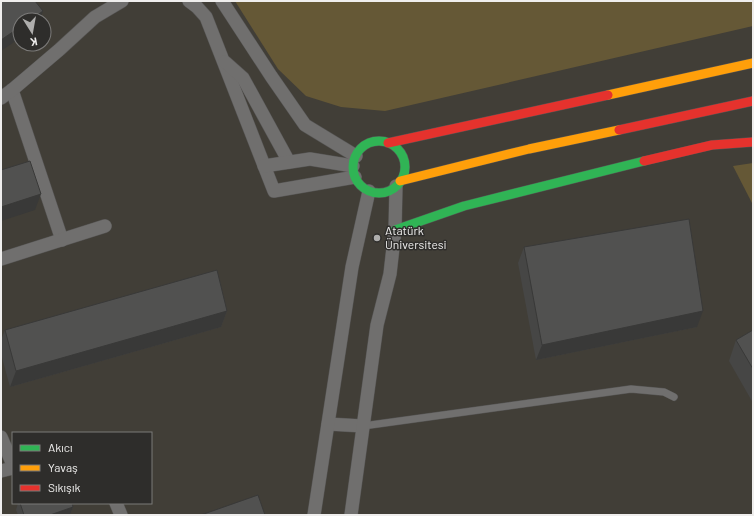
<svg xmlns="http://www.w3.org/2000/svg" width="754" height="516" font-family="Barlow,sans-serif">
  <style>
    .built { fill: #413e37; fill-rule: evenodd }
    .green { fill: #655836 }
    .lines { fill: none; stroke-linecap: round; stroke-linejoin: round }
    .lane-casing { stroke: #555453; stroke-width: 8 }
    .street-casing { stroke: #555453; stroke-width: 14 }
    .fast-casing { stroke: #555453; stroke-width: 10 }
    .slow-casing { stroke: #555453; stroke-width: 10 }
    .jam-casing { stroke: #555453; stroke-width: 10 }
    .lane { stroke: #706f6e; stroke-width: 7 }
    .street { stroke: #706f6e; stroke-width: 13 }
    .fast { stroke: #30b455; stroke-width: 9 }
    .slow { stroke: #ff9f0a; stroke-width: 9 }
    .jam { stroke: #e5322d; stroke-width: 9 }
    .wall { fill: #464645 }
    .shaded-wall { fill: #393938 }
    .building { fill: #515150; stroke: #393938 }
    .poi-dot { fill: #afaead; stroke: #2e2d2b; stroke-width: 1.5 }
    .labels { text-anchor: middle; stroke-width: 3; stroke-linejoin: round; paint-order: stroke }
    .poi-label { font-size: 12px; fill: #efeeed; stroke: #2e2d2b; text-anchor: start }
  </style>
  <rect width="100%" height="100%" fill="#373736"/>
  <path class="built" d="M1,1H753V515H1ZM20,20H44V44H20ZM13,433H151V503H13Z"/>
  <g class="green">
    <polygon points="235,1 753,1 753,26 385,111 341,107 306,96 278,69"/>
    <polygon points="753,163 753,205 733,166"/>
  </g>
  <g class="lines">
    <g class="lane-casing">
      <polyline id="lane" points="363,426 631,389 664,392 674,397"/>
    </g>
    <g class="street-casing">
      <g id="street">
        <polyline points="189,1 197,7 206,17 274,191 355,177"/>
        <polyline points="222,1 271,76 305,125 356,156"/>
        <polyline points="225,62 243,78 289,162"/>
        <polyline points="12,90 62,240"/>
        <polyline points="1,98 12,90 59,50 95,17 122,1"/>
        <polyline points="264,166 310,159 353,166"/>
        <polyline points="1,259 105,226"/>
        <polyline points="328,424 363,426"/>
        <polyline points="1,437 13,465"/>
        <polyline points="1,471 13,468"/>
        <polyline points="116,503 121,515"/>
        <polyline points="314,515 352,267 369,191"/>
        <polyline points="351,515 377,325 390,274 395,230 396,186"/>
      </g>
    </g>
    <g class="fast-casing">
      <g id="fast">
        <circle cx="379" cy="167" r="26"/>
        <polyline points="395,230 464,206 644,161"/>
      </g>
    </g>
    <g class="slow-casing">
      <g id="slow">
        <polyline points="608,95 753,63"/>
        <polyline points="400,181 529,149 619,130"/>
      </g>
    </g>
    <g class="jam-casing">
      <g id="jam">
        <polyline points="619,130 753,101"/>
        <polyline points="388,143 608,95"/>
        <polyline points="644,161 712,145 753,142"/>
      </g>
    </g>
    <use href="#lane" class="lane"/>
    <use href="#street" class="street"/>
    <use href="#fast" class="fast"/>
    <use href="#slow" class="slow"/>
    <use href="#jam" class="jam"/>
  </g>
  <g class="wall">
    <polygon points="524,247 697,327 536,360 518,263"/>
    <polygon points="227,311 221,327 10,387 1,354 1,340 5,330"/>
    <polygon points="753,330 753,403 729,361 736,340"/>
    <polygon points="18,503 72,503 73,507 70,515 18,515 16,510"/>
  </g>
  <g class="shaded-wall">
    <polygon points="43,11 40,20 30,20"/>
    <polygon points="20,27 20,38 1,51 1,40"/>
    <polygon points="41,194 35,210 1,221 1,207"/>
    <polygon points="227,311 221,327 10,387 16,371"/>
    <polygon points="703,311 697,327 536,360 542,345"/>
    <polygon points="73,507 70,515 50,515"/>
  </g>
  <g class="building">
    <polygon points="1,1 35,1 43,11 30,20 20,20 20,27 1,40"/>
    <polygon points="30,161 41,194 1,207 1,170"/>
    <polygon points="689,219 703,311 542,345 524,247"/>
    <polygon points="217,270 227,311 16,371 5,330"/>
    <polygon points="753,330 753,369 736,340"/>
    <polygon points="258,495 265,515 201,515"/>
    <polygon points="20,503 72,503 73,507 50,515 24,515"/>
  </g>
  <circle class="poi-dot" cx="377" cy="238" r="4"/>
  <g class="labels">
    <g class="poi-label">
      <text x="385" y="235">Atatürk<tspan x="385" dy="14">Üniversitesi</tspan></text>
    </g>
  </g>
  <rect width="754" height="516" fill="none" stroke="#efeeed" stroke-width="4"/>
  <rect x="12" y="432" width="140" height="72" fill="#2e2d2b" stroke="#7b7a79"/>
  <rect x="20" y="445" width="20" height="6" fill="#30b455" stroke="#7b7a79"/>
  <text x="48" y="452" font-size="12" fill="#efeeed">Akıcı</text>
  <rect x="20" y="465" width="20" height="6" fill="#ff9f0a" stroke="#7b7a79"/>
  <text x="48" y="472" font-size="12" fill="#efeeed">Yavaş</text>
  <rect x="20" y="485" width="20" height="6" fill="#e5322d" stroke="#7b7a79"/>
  <text x="48" y="492" font-size="12" fill="#efeeed">Sıkışık</text>
  <g transform="translate(32 32) rotate(169)"><circle r="19" fill="#2e2d2b" stroke="#7b7a79"/>
  <path d="M0-3L7 15L0 10L-7 15Z" fill="#afaead"/>
  <text y="-6" font-size="11" font-weight="bold" text-anchor="middle" fill="#efeeed">K</text>
  </g>
</svg>
